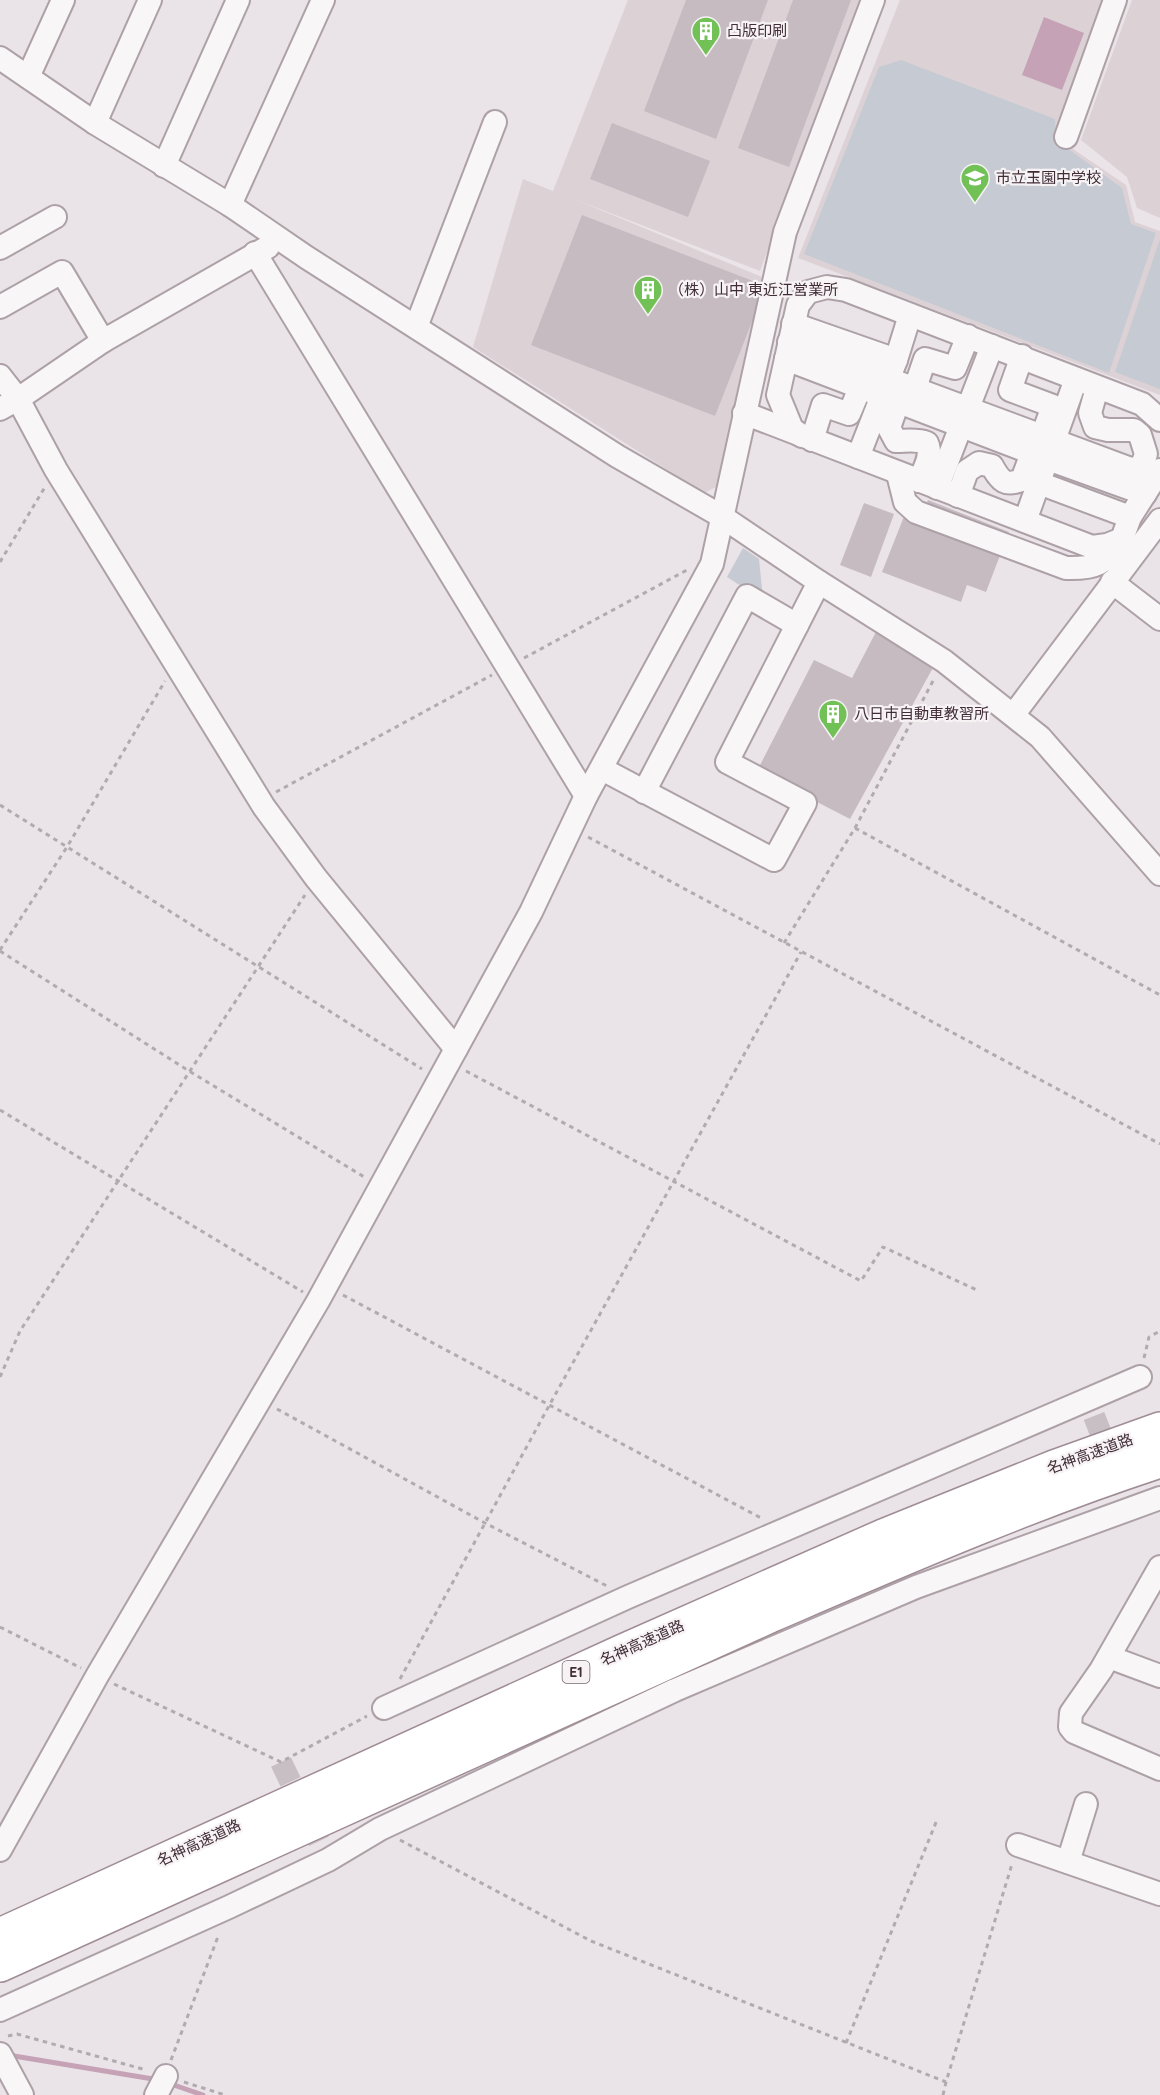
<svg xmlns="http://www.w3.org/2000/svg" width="1160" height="2095" font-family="Quicksand,'Noto Sans JP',sans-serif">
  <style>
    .built { fill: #dcd2d6 }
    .green { fill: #c5cad3 }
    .water { fill: #c6a2b7 }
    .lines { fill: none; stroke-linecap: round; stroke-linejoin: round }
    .stream { stroke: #c6a2b7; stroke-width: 5 }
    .building { fill: #c6bbc0 }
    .minor-tunnel { stroke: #c8bfc4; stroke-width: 22; stroke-dasharray: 22 11; stroke-linecap: butt }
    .minor-casing { stroke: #ada1a7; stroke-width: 26 }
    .highway-casing { stroke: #9f8c95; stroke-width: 36 }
    .path { stroke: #b2aaae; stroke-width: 3; stroke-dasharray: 4.5 4.5; stroke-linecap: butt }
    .minor { stroke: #f8f6f7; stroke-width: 22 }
    .highway { stroke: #fff; stroke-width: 33 }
    .labels { text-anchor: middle; stroke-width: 4.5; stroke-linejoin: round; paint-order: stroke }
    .shield { fill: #f7f3f5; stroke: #77686f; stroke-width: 1.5 }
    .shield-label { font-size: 14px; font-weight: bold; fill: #402d36 }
    .poi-label { font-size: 15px; fill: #402d36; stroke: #f7f3f5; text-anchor: start }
    .street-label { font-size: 15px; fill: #402d36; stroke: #f7f3f5 }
  </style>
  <rect width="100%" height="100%" fill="#eae3e7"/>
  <g class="built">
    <polygon points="628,0 859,0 760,271 574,199 762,277 716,487 704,493 473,347 523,179 553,191"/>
    <polygon points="900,0 1126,0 1073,149 1126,185 1135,222 1160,231 1160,395 798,258"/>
    <polygon points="1132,0 1160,0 1160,218 1137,208 1127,177 1081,140"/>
  </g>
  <g class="green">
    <polygon points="901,60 1055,119 1056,140 1122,188 1131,224 1156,233 1109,373 804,254 879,67"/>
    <polygon points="1160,239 1160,389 1115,372"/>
    <polygon points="743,548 759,559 763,600 727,577"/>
  </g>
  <polygon class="water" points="1044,17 1084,33 1062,90 1022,75"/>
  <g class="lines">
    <g class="stream">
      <polyline points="9,2053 14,2056 159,2080"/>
      <polyline points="168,2083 203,2095"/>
    </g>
  </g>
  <g class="building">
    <polygon points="686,0 768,0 716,139 644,111"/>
    <polygon points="793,0 851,0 789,167 738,148"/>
    <polygon points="612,123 710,161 688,217 590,179"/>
    <polygon points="582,215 766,286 715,416 531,345"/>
    <polygon points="928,500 1009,532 986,592 967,585 961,602 882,572 905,514 920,520"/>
    <polygon points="864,503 894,514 871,577 840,565"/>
    <polygon points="878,628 935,664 850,819 757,771 814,660 852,678"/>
  </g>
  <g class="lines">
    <g class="minor-tunnel">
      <polyline points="1094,1416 1124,1492"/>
      <polyline points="281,1762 328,1860"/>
    </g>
    <g class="minor-casing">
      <g id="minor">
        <polyline points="0,58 95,123 230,205 306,257 617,456 721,516 819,582 944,661 1040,737 1160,874"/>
        <polyline points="28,77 63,0"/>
        <polyline points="95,123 150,0"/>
        <polyline points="1066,137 1115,0"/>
        <polyline points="164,166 238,0"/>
        <polyline points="230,205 323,0"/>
        <polyline points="0,248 55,217"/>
        <polyline points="255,253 586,796"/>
        <polyline points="0,307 62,272 103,341"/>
        <polyline points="793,324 896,360"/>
        <polyline points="416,327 495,122"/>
        <polyline points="789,342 1155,478"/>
        <polyline points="1022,356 1010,390 1053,406 1044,431"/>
        <polyline points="786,359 1048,459 1145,494"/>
        <polyline points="0,376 18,399 56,470 264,807 316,878 456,1049"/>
        <polyline points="915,388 925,359 955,368 968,336"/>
        <polyline points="1097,388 1090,413 1095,427 1108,430 1134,430 1140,435 1146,454 1143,463 1134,471"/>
        <path d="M898,402L889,428L896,441C907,441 917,439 927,443C933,455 924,469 919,481"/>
        <polyline points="0,409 18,399 103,341 268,247"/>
        <polyline points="744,413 1092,547 1107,545 1122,539 1130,517 1160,470"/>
        <polyline points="802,436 792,429 778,395 798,305 808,292 827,287 846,290 1142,404 1160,420"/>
        <polyline points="812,440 823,405 849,414 860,388"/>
        <polyline points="858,457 896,360 910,315"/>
        <path d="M898,474L905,502L916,512L1066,568C1095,569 1106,564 1122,540"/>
        <polyline points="1039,483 1130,517"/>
        <polyline points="937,488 992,346"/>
        <path d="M958,496L967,471L979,463L992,466C1001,482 1005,486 1022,480L1032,453"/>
        <polyline points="1025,521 1076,379"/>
        <polyline points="1112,582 1160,619"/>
        <polyline points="1014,714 1160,520"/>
        <polyline points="602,769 774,860 805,803 727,762 819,582"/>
        <polyline points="644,792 747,596 797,625"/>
        <polyline points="1160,1567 1101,1670 1071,1713 1070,1727 1074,1732 1160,1769"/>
        <polyline points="1109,1657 1160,1676"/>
        <polyline points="384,1708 628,1597 1140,1377"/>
        <polyline points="1018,1845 1160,1894"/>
        <polyline points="0,1850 97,1676 318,1301 531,912 586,796 712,564 785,232 873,0"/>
        <polyline points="1068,1862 1086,1804"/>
        <polyline points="0,2010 229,1907 328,1860 380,1829 675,1690 916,1587 1160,1498"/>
        <polyline points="0,2054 22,2095"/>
        <polyline points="156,2095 166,2076"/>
      </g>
    </g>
    <g class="highway-casing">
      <g id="highway">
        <polyline points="0,1935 623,1651 883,1536 1054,1467 1160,1429"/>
        <path d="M0,1965L772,1615C900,1560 1028,1504 1160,1461"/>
      </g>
    </g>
    <g class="path">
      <polyline points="0,562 45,487"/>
      <polyline points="524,658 687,570"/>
      <polyline points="276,792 492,675"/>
      <polyline points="0,805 422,1069"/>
      <polyline points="855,828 1160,995"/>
      <polyline points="588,837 1160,1144"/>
      <polyline points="784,943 855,828 934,679"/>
      <polyline points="0,950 67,847 165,681"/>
      <polyline points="0,951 189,1071 366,1178"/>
      <polyline points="466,1071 861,1281 883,1247 979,1291"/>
      <polyline points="0,1110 303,1292"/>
      <polyline points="343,1295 761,1518"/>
      <polyline points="1144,1358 1149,1337 1160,1331"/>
      <polyline points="0,1377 20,1331 305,895"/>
      <polyline points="277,1409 485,1523 607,1586"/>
      <polyline points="0,1627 81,1668"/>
      <polyline points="400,1679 550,1404 801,952"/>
      <polyline points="114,1684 281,1762 367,1716"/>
      <polyline points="400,1840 591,1941 946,2082 1012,1864"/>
      <polyline points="8,2036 17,2034 146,2070"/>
      <polyline points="846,2043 937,1820"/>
      <polyline points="171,2060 219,1934"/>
      <polyline points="184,2082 225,2095"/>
      <polyline points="943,2095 946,2082"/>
    </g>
    <use href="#minor" class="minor"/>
    <use href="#highway" class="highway"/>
  </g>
  <defs>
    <g id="building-pin" transform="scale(1.5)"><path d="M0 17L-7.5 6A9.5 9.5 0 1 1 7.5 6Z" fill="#71c156" stroke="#f7f3f5"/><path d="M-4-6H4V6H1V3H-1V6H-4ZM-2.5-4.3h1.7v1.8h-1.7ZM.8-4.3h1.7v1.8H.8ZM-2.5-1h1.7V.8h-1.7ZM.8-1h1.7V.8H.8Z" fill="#fff"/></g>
    <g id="school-pin" transform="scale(1.5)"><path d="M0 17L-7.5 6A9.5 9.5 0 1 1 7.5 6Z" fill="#71c156" stroke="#f7f3f5"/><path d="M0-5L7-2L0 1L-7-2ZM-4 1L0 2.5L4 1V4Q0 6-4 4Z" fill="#fff"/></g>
  </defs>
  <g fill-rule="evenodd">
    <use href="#building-pin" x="706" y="31"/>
    <use href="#school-pin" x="975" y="178"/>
    <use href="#building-pin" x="648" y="290"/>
    <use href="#building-pin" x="833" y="714"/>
  </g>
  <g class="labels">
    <rect class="shield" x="562.5" y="1661" width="27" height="22" rx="4.5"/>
    <g class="shield-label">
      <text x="576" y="1677">E1</text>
    </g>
    <g class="poi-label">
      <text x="727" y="36">凸版印刷</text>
      <text x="996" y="183">市立玉園中学校</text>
      <text x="669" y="295">（株）山中 東近江営業所</text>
      <text x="854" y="719">八日市自動車教習所</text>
    </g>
    <g class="street-label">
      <text transform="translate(1090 1454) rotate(-20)" y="5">名神高速道路</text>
      <text transform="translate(642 1643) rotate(-24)" y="5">名神高速道路</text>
      <text transform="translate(199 1843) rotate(-25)" y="5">名神高速道路</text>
    </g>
  </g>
</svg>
